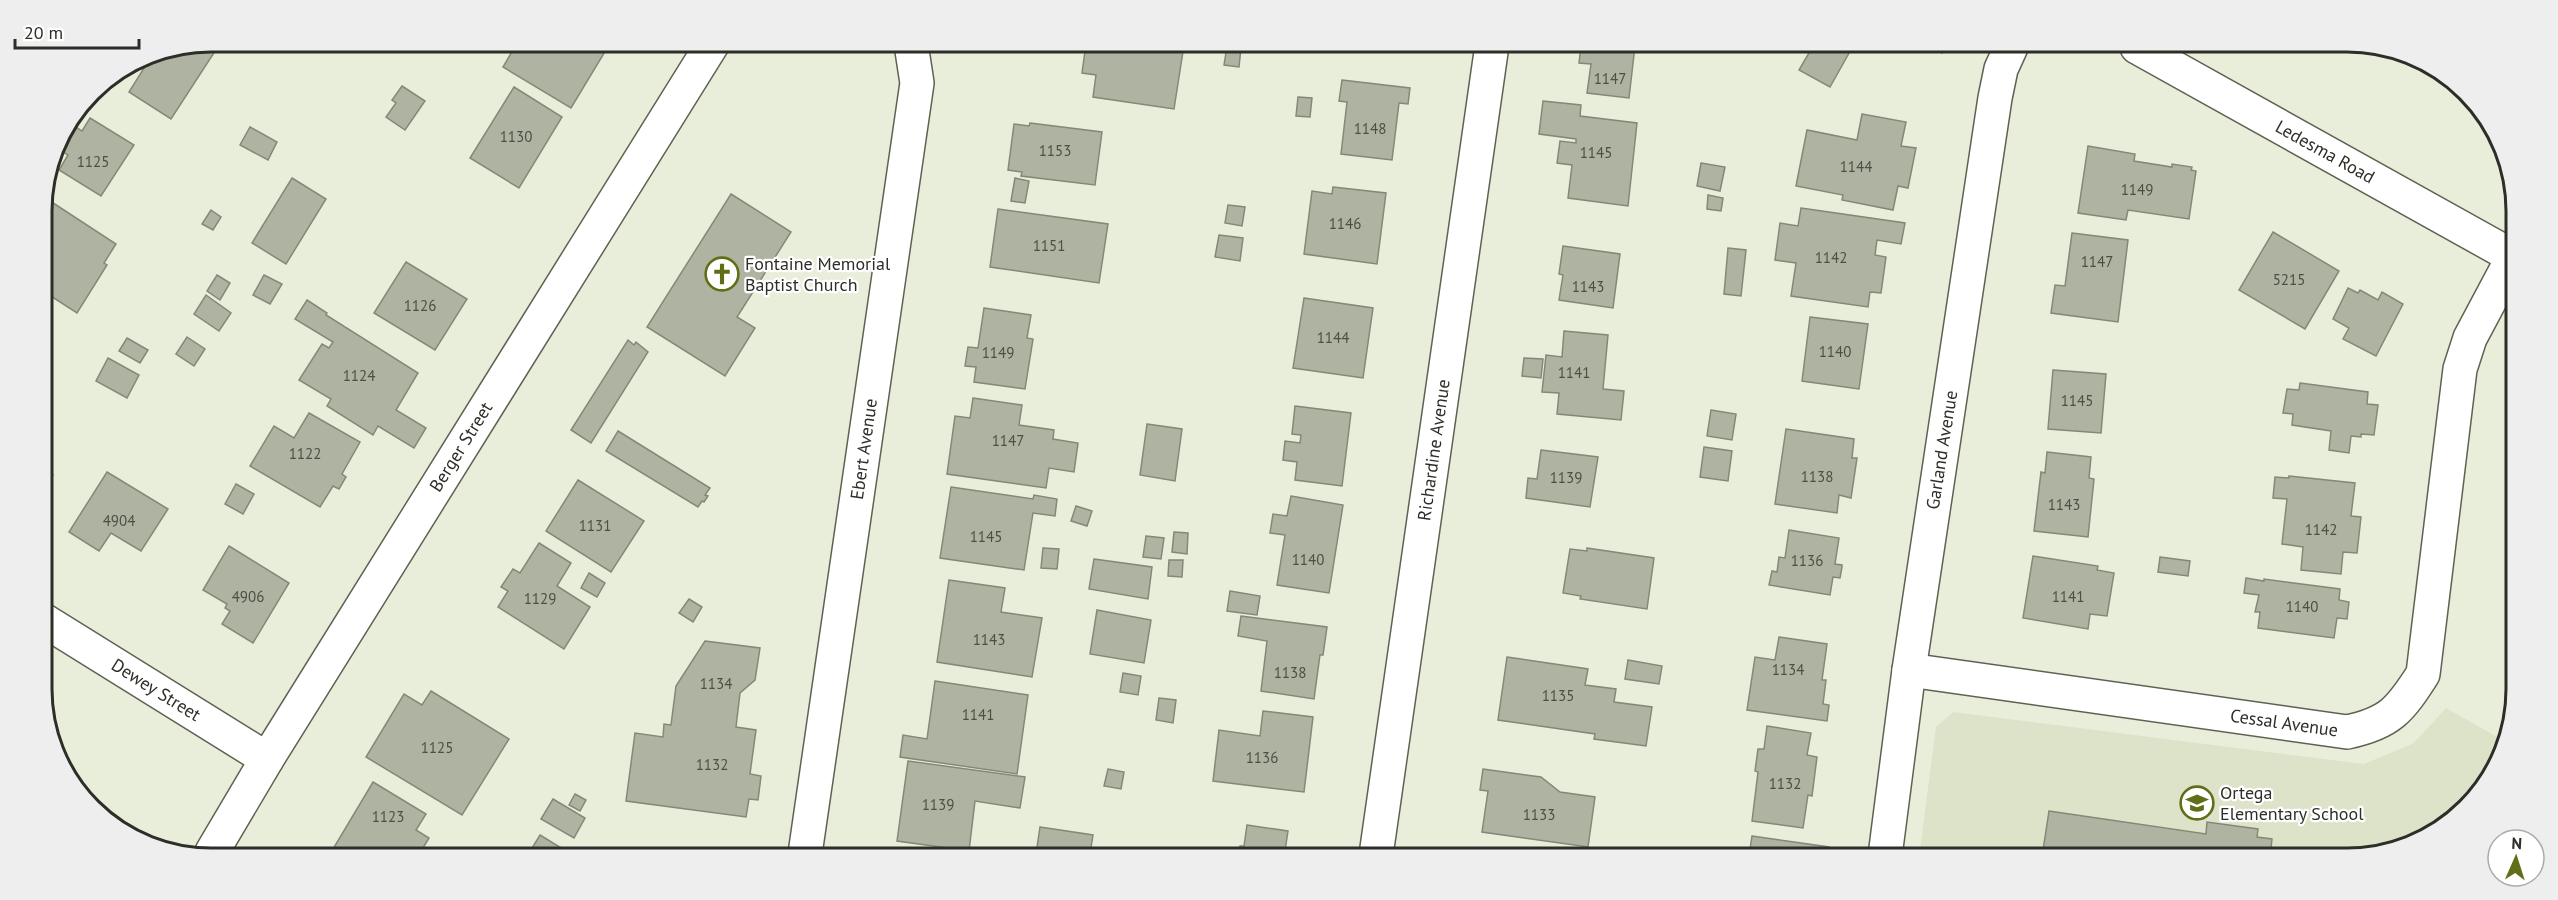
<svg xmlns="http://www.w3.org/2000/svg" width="2558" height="900" font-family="'PT Sans',sans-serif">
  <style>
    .built { fill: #dde3c9 }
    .building { fill: #afb3a1; stroke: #858877; stroke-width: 1.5 }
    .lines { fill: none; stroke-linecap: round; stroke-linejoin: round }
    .minor-casing { stroke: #5f6252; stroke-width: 36 }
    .minor { stroke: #fff; stroke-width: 33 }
    .labels { text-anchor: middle; stroke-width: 4.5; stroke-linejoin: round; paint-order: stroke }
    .number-label { font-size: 15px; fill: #4d4f46 }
    .street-label { font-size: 18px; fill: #2c2e27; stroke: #fff }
    .poi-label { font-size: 18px; fill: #2c2e27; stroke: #fff; text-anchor: start }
    .rim { fill: none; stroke: #2c2e27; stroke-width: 3 }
  </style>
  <rect width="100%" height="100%" fill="#e9eedb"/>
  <polygon class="built" points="2446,708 2506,742 2488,782 2450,823 2357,858 1919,857 1936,727 1953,712 2364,764 2414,743"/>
  <g class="building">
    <polygon points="212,42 221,42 171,119 129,92 146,65 138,60 147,55"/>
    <polygon points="517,43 606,43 609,45 571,108 503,67"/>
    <polygon points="1086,44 1184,45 1174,109 1093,97 1096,75 1082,73"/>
    <polygon points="1348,45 1384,45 1384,49"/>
    <polygon points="1227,46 1241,48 1239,67 1224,65"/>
    <polygon points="1581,46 1635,46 1629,98 1587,93 1591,64 1579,63"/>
    <polygon points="1813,46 1853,46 1830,87 1799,70"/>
    <polygon points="1878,46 1892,47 1888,52"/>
    <polygon points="1930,47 1945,47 1942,53"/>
    <polygon points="1342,80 1410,88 1408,104 1399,103 1392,160 1341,154 1347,102 1339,101"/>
    <polygon points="402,86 425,101 405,130 386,117 396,103 392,100"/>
    <polygon points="514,87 562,117 519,188 470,158"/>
    <polygon points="1298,97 1312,98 1310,117 1296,116"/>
    <polygon points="1543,101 1581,105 1580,116 1637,123 1628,206 1568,198 1572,165 1557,163 1560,141 1576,143 1576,139 1539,134"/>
    <polygon points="1862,114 1906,122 1901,146 1916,148 1908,188 1898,186 1893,210 1842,200 1843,195 1796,186 1807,130 1857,140"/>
    <polygon points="90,118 134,145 101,196 59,170 68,155 58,149 73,125 82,131"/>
    <polygon points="1030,123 1102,132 1095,185 1021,176 1022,172 1008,170 1014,124 1029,126"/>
    <polygon points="250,127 277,142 268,160 240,145"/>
    <polygon points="2088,146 2135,154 2134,161 2172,167 2172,164 2192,167 2191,170 2196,171 2189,219 2128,210 2126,220 2078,213"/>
    <polygon points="1701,163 1725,167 1720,191 1697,186"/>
    <polygon points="292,178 326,199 286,264 252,243"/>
    <polygon points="1015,178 1029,181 1025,203 1011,201"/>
    <polygon points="1333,187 1386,193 1377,264 1304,254 1312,191 1332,194"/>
    <polygon points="731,194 791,232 737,317 755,328 725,376 647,327"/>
    <polygon points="1708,195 1723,198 1721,211 1707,209"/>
    <polygon points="47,199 116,244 104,263 107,265 77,313 43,291 42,206"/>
    <polygon points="1228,205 1245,207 1242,226 1225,223"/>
    <polygon points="1801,208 1905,223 1901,244 1877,240 1875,255 1886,257 1881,293 1870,292 1868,307 1791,296 1796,263 1775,260 1780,223 1798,226"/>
    <polygon points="998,209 1108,224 1099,283 990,267"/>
    <polygon points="211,210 221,217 213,230 202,224"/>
    <polygon points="2273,232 2339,271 2305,329 2239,290"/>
    <polygon points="2072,233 2128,240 2118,322 2051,313 2055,285 2065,286"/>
    <polygon points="1219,235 1243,238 1240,261 1215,257"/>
    <polygon points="1563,246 1620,254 1613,308 1559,300 1563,275 1559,274"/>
    <polygon points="1728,248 1746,250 1741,296 1724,294"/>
    <polygon points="406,262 467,299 435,350 374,313"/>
    <polygon points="217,275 230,283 220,300 207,291"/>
    <polygon points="264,275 282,284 270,304 253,295"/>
    <polygon points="2348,288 2358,293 2360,290 2378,300 2382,292 2403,304 2376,356 2343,339 2349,328 2333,319"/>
    <polygon points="206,295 231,313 219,331 194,314"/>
    <polygon points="1304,298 1373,308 1363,378 1293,368"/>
    <polygon points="307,300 327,313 326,315 418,373 396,410 426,428 414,448 378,426 373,435 327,406 331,399 299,380 322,344 329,348 333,342 295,319"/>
    <polygon points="984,308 1031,315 1027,338 1033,339 1025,389 974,382 976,367 965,366 968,347 978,348"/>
    <polygon points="1810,317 1868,324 1859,389 1802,381"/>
    <polygon points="1564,331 1608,335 1603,389 1624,391 1621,420 1557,414 1559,393 1542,392 1546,355 1562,357"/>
    <polygon points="187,337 205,349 194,366 176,354"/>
    <polygon points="127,338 148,350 140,363 119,351"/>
    <polygon points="628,340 634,345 636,342 648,352 591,443 571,430"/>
    <polygon points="108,358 139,375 127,398 96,381"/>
    <polygon points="1524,358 1543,359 1541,378 1522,376"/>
    <polygon points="2053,370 2106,374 2101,433 2048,429"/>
    <polygon points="2300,383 2368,392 2367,404 2378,405 2374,435 2361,434 2361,437 2351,436 2349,453 2329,450 2331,431 2292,425 2293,414 2283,413 2287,389 2299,390"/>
    <polygon points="973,398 1022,405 1019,425 1054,430 1053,439 1078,443 1074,472 1049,468 1046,488 947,474 955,416 970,418"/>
    <polygon points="1295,406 1351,413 1342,486 1295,480 1297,462 1283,460 1285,441 1300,443 1301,435 1292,434"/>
    <polygon points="1711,410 1736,414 1732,440 1707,436"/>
    <polygon points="309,413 360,442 342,474 346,477 339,489 333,486 320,507 250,466 274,426 294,438"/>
    <polygon points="1147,424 1182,429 1175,481 1140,475"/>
    <polygon points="1786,429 1854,439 1852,458 1857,458 1851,498 1839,495 1837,513 1775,504"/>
    <polygon points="618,431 710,488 705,495 708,496 704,502 702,501 698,507 606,451"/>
    <polygon points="1704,447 1732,451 1728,481 1700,477"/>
    <polygon points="1541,450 1598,457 1590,507 1526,498 1528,478 1537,479"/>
    <polygon points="2047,452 2091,457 2089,478 2094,479 2088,537 2034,531 2041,472 2045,473"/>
    <polygon points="44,470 53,475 44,490"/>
    <polygon points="107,472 168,509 141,551 111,533 99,551 69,532"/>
    <polygon points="2289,476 2355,483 2351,516 2361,517 2357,553 2343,552 2341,574 2301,570 2303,547 2282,544 2287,499 2273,498 2275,477 2289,478"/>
    <polygon points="578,480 644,521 611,572 546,531"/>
    <polygon points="236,484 254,494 243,514 225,504"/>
    <polygon points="951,487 1033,499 1034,495 1057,499 1055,516 1033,513 1024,570 940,558"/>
    <polygon points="1291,496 1343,505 1329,593 1277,585 1285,535 1270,533 1273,514 1287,516"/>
    <polygon points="1076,506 1092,511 1087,526 1071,521"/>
    <polygon points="1789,530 1839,538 1835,564 1842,565 1842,567 1840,578 1833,577 1830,595 1769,585 1772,571 1777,572 1779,557 1785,558"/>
    <polygon points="1174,532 1188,533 1187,554 1172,552"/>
    <polygon points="1146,536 1164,538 1161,559 1143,557"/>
    <polygon points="539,543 571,563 557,586 590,607 564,649 498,607 508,591 501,587 513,569 520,573"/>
    <polygon points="229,546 289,583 253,643 222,624 230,611 225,608 227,604 203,590"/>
    <polygon points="1043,548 1059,549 1057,569 1041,568"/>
    <polygon points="1587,548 1654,558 1647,609 1580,599 1581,596 1563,593 1570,549 1587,551"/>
    <polygon points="2033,556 2098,566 2097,570 2114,573 2107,616 2090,614 2088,629 2023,618"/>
    <polygon points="2160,557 2190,561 2188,576 2158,572"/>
    <polygon points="1094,559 1152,567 1148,599 1089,589"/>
    <polygon points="1169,560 1183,560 1182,577 1168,576"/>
    <polygon points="589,573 605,583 597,597 581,588"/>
    <polygon points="2246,578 2264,581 2264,579 2340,589 2339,600 2349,602 2347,619 2337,618 2334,638 2258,628 2260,612 2255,612 2259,595 2244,593"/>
    <polygon points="949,580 1005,588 1001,612 1042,618 1032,677 937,662"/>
    <polygon points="1230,591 1260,596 1257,615 1227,611"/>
    <polygon points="689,599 702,607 693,622 679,613"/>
    <polygon points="1097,610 1151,620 1144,663 1090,654"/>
    <polygon points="1241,616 1327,627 1323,655 1320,655 1314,699 1261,691 1267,641 1238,636"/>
    <polygon points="1779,637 1827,644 1822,680 1826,680 1823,704 1829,705 1827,721 1747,710 1755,657 1775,660"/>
    <polygon points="705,641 760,648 755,680 740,693 736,727 756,730 750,774 761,776 758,800 749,799 746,817 626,801 635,733 663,737 664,724 671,725 676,686"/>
    <polygon points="1507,657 1588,669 1585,685 1616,689 1614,702 1652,707 1646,746 1594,739 1595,734 1498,720"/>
    <polygon points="1628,660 1662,666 1659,684 1625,679"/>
    <polygon points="1123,673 1141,676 1138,695 1120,692"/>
    <polygon points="935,681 1028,695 1017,774 900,757 903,735 927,739"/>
    <polygon points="431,691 509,739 462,815 366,757 404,694 422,705"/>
    <polygon points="1159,698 1176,700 1173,723 1156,720"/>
    <polygon points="1263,711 1313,717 1304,792 1213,781 1219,730 1260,736"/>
    <polygon points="1767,726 1811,733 1807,755 1817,757 1812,796 1808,795 1803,828 1752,821 1758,772 1755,771 1758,749 1764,749"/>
    <polygon points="908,761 1025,777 1020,808 975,801 969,851 897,841"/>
    <polygon points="1108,769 1124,772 1121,789 1104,786"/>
    <polygon points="1483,769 1541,777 1560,792 1595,797 1588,847 1482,832 1488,791 1480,790"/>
    <polygon points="373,782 426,814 416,830 429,838 420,853 339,853 333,849"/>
    <polygon points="575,794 586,800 580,811 569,805"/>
    <polygon points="553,799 585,818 574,838 541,819"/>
    <polygon points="2049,811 2206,834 2207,822 2258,829 2257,837 2272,839 2270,857 2042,857"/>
    <polygon points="1247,825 1288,831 1285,851 1291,852 1291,855 1238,855 1240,846 1244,846"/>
    <polygon points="1040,827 1093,835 1090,854 1036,854"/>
    <polygon points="540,835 563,849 561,853 529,853"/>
    <polygon points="1752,836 1829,847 1827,856 1749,856"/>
  </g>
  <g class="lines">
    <g class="minor-casing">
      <g id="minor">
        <polyline points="2137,47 2512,256"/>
        <polyline points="45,621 267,759"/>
        <path d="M1909,670L2347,732C2390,723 2400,710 2423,674L2460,369L2470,338L2512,259"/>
        <polyline points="212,852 267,759 713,43"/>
        <polyline points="805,854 917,83 911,44"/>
        <polyline points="1376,855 1492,45"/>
        <polyline points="1885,856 1909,670 1995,98 2001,69 2011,47"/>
      </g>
    </g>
    <use href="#minor" class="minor"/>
  </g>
  <defs>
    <g id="church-ring" transform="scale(1.725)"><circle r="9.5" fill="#fff" stroke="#616e17" stroke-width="1.5"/><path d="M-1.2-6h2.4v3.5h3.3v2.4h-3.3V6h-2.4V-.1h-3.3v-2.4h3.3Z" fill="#616e17"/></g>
    <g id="school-ring" transform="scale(1.725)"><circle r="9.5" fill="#fff" stroke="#616e17" stroke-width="1.5"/><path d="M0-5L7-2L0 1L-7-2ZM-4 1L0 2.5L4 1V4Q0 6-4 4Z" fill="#616e17"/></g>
  </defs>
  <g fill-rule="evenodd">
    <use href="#church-ring" x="722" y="274"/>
    <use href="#school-ring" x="2197" y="803"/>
  </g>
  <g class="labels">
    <g class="number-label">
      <text x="1610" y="84">1147</text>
      <text x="1370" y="134">1148</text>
      <text x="516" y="142">1130</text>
      <text x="1055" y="156">1153</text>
      <text x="1596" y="158">1145</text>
      <text x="93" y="167">1125</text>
      <text x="1856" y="172">1144</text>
      <text x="2137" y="195">1149</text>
      <text x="1345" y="229">1146</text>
      <text x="1049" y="251">1151</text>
      <text x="1831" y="263">1142</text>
      <text x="2097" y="267">1147</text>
      <text x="2289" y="285">5215</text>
      <text x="1588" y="292">1143</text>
      <text x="420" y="311">1126</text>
      <text x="1333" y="343">1144</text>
      <text x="1835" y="357">1140</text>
      <text x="998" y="358">1149</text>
      <text x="1574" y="378">1141</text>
      <text x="359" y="381">1124</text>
      <text x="2077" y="406">1145</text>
      <text x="1008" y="446">1147</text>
      <text x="305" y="459">1122</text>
      <text x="1817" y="482">1138</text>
      <text x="1566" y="483">1139</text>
      <text x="2064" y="510">1143</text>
      <text x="119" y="526">4904</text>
      <text x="595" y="531">1131</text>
      <text x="2321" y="535">1142</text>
      <text x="986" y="542">1145</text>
      <text x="1308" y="565">1140</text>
      <text x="1807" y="566">1136</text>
      <text x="248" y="602">4906</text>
      <text x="2068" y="602">1141</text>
      <text x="540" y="604">1129</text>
      <text x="2302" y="612">1140</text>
      <text x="989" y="645">1143</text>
      <text x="1788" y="675">1134</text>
      <text x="1290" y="678">1138</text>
      <text x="716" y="689">1134</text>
      <text x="1558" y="701">1135</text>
      <text x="978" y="720">1141</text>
      <text x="437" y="753">1125</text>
      <text x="1262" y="763">1136</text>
      <text x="712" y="770">1132</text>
      <text x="1785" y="789">1132</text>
      <text x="938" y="810">1139</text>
      <text x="1539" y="820">1133</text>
      <text x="388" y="822">1123</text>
    </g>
    <g class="street-label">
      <text transform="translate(2325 152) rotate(29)" y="6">Ledesma Road</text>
      <text transform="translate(461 447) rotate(-58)" y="6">Berger Street</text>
      <text transform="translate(864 449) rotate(-82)" y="6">Ebert Avenue</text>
      <text transform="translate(1434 450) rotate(-82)" y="6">Richardine Avenue</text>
      <text transform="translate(1942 450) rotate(-81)" y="6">Garland Avenue</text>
      <text transform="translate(156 690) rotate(32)" y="6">Dewey Street</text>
      <text transform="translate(2284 723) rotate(8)" y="6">Cessal Avenue</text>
    </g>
    <g class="poi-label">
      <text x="745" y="270">Fontaine Memorial<tspan x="745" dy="21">Baptist Church</tspan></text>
      <text x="2220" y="799">Ortega<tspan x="2220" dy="21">Elementary School</tspan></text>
    </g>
  </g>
  <path d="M0 0H2558V900H0ZM211 52H2347A159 159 0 0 1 2506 211V689A159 159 0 0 1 2347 848H211A159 159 0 0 1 52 689V211A159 159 0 0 1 211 52Z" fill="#eee" fill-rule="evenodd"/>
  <path class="rim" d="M211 52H2347A159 159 0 0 1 2506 211V689A159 159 0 0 1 2347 848H211A159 159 0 0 1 52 689V211A159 159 0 0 1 211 52Z"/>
  <g transform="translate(2516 858) rotate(3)"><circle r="28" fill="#ffffff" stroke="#ababa9" stroke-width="1.5"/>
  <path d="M0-4.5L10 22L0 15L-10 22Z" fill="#616e17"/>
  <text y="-9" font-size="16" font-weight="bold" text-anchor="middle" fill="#2c2e27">N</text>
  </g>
  <path d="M15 39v9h124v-9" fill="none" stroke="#2c2e27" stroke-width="3"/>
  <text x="24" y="39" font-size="18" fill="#2c2e27" stroke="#ffffff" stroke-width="4.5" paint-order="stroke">20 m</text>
</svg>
